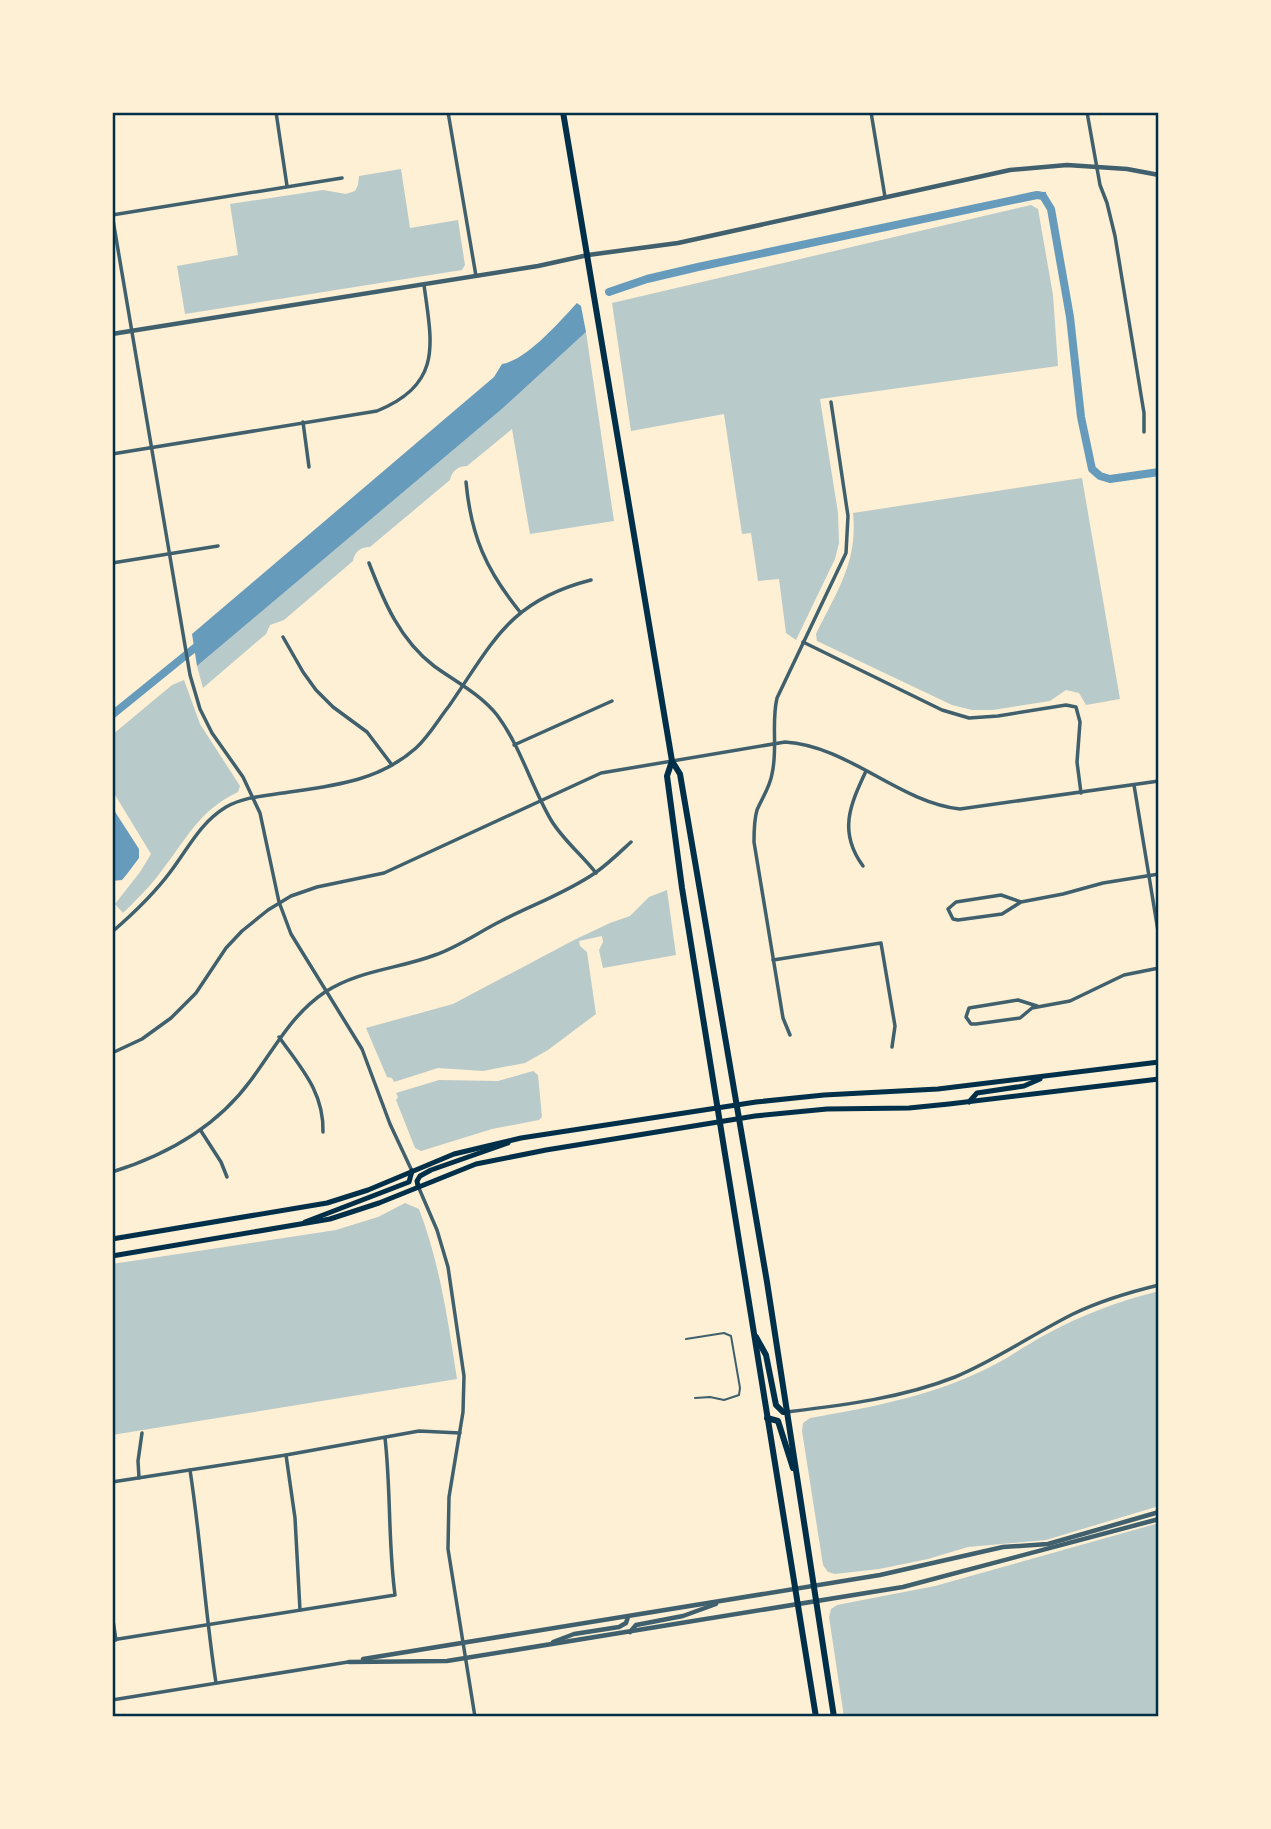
<svg xmlns="http://www.w3.org/2000/svg" width="1271" height="1829" font-family="'Space Grotesk',sans-serif">
  <style>
    .green { fill: #b9caca }
    .water { fill: #669bbc }
    .lines { fill: none; stroke-linecap: round; stroke-linejoin: round }
    .stream { stroke: #669bbc; stroke-width: 2.5 }
    .canal { stroke: #669bbc; stroke-width: 8 }
    .service { stroke: #3f606c; stroke-width: 2 }
    .minor { stroke: #3f606c; stroke-width: 3.5 }
    .tertiary { stroke: #3f606c; stroke-width: 4.5 }
    .secondary { stroke: #003049; stroke-width: 5 }
    .primary { stroke: #003049; stroke-width: 6 }
    .neatline { fill: none; stroke: #003049; stroke-width: 2.5 }
  </style>
  <rect width="100%" height="100%" fill="#fdf0d5"/>
  <g class="green">
    <polygon points="401,169 410,228 458,220 465,265 462,270 185,314 177,266 238,255 230,204 323,190 346,194 355,191 358,185 359,176"/>
    <polygon points="1031,205 1038,209 1053,295 1058,366 820,399 838,513 839,543 835,559 796,640 786,633 779,579 758,581 751,533 742,534 724,414 631,431 612,303"/>
    <path d="M586,332L614,521L530,534L512,429L467,466C458,466 452,471 450,480L370,547C361,547 355,551 353,561L284,620L270,625L266,634L203,688L197,666L503,408Z"/>
    <path d="M1082,478L1120,699L1086,705L1079,693L1066,690L1050,701L993,710H972L952,705L817,641L816,634C837,591 858,562 853,513Z"/>
    <path d="M184,680L200,724L240,786L238,792C198,811 186,840 160,873C149,888 136,900 123,913L115,904L140,872L151,854L112,790V735L172,685Z"/>
    <polygon points="667,890 676,955 603,968 599,950 603,942 602,936 579,941 580,946 587,952 596,1014 548,1050 525,1063 483,1071 438,1068 394,1082 392,1078 387,1077 366,1028 453,1004 574,940 610,923 630,916 649,897"/>
    <polygon points="533,1071 538,1075 542,1117 539,1120 492,1129 421,1151 415,1148 396,1100 398,1097 396,1093 439,1080 498,1081"/>
    <path d="M405,1203L419,1209C440,1264 448,1321 457,1379L112,1435V1264L336,1230L378,1217Z"/>
    <path d="M1159,1291V1506L1046,1540L968,1547L928,1559L879,1569L835,1574L828,1572L823,1565L802,1431L803,1423L810,1418C872,1407 933,1396 990,1367C1009,1358 1026,1345 1045,1335C1081,1315 1119,1301 1159,1291Z"/>
    <polygon points="1159,1523 1159,1717 844,1717 829,1617 831,1609 837,1605 935,1586"/>
  </g>
  <g class="water">
    <path d="M577,303L581,306L586,332L503,408L197,666L192,634L494,377L502,364C527,360 560,321 577,303Z"/>
    <polygon points="112,807 139,849 139,858 127,874 122,880 112,881"/>
  </g>
  <g class="lines">
    <polyline class="stream" points="1043,196 1045,193"/>
    <g class="canal">
      <polyline points="609,292 647,279 698,267 1037,195 1043,196 1051,209 1070,317 1081,417 1092,469 1100,476 1110,479 1159,472"/>
      <polyline points="112,715 202,642"/>
    </g>
    <polyline class="service" points="686,1339 724,1333 731,1336 740,1388 739,1395 724,1400 710,1397 695,1398"/>
    <g class="minor">
      <polyline points="276,112 287,186"/>
      <polyline points="448,112 476,276"/>
      <polyline points="871,112 885,197"/>
      <polyline points="1087,112 1100,185 1107,203 1115,236 1144,413 1144,432"/>
      <polyline points="112,214 190,675 200,709 212,733 243,777 260,813 279,902 291,934 362,1049 390,1124 412,1171"/>
      <polyline points="112,215 342,178"/>
      <polyline points="303,422 309,467"/>
      <path d="M112,454L377,411C443,384 432,344 424,285"/>
      <path d="M466,482C471,536 486,570 520,612"/>
      <polyline points="112,563 218,546"/>
      <path d="M369,563C384,602 400,640 434,666C456,682 480,694 497,715C521,747 531,786 551,820C563,840 582,855 596,873"/>
      <polyline points="283,637 303,672 316,690 333,707 367,732 392,765"/>
      <polyline points="803,642 942,710 969,718 998,716 1066,705 1076,707 1080,722 1077,762 1081,793"/>
      <polyline points="514,745 612,701"/>
      <polyline points="1134,785 1159,937"/>
      <path d="M863,866C838,832 850,805 866,771"/>
      <polyline points="1021,902 1002,914 958,920 953,919 948,909 956,902 1001,895 1021,902 1063,894 1103,883 1159,874"/>
      <path d="M112,932C134,913 154,894 171,871C189,847 200,823 226,807C244,797 263,796 283,793C331,786 378,782 416,748C429,736 438,720 449,706C494,641 509,601 591,580"/>
      <polyline points="773,960 881,943 895,1026 892,1047"/>
      <polyline points="1037,1006 1018,1000 969,1008 966,1017 971,1024 976,1024 1020,1018 1032,1008 1070,1001 1124,975 1159,968"/>
      <path d="M790,1035L783,1018L754,842C754,831 754,820 757,810C762,798 770,787 772,774C778,749 771,723 777,698L846,553L848,516L831,402"/>
      <path d="M279,1037C301,1068 324,1092 323,1132"/>
      <path d="M112,1053L142,1039L171,1018L196,993L226,948L242,931L268,910L291,896L317,887L384,873L601,773L785,742C849,746 898,802 960,809L1159,781"/>
      <polyline points="201,1131 221,1162 227,1177"/>
      <path d="M112,1172C167,1155 216,1128 251,1080C275,1048 291,1015 325,992C359,970 398,969 435,955C458,947 479,932 501,921C532,905 566,893 595,873C608,864 619,853 631,842"/>
      <polyline points="418,1186 437,1230 448,1267 464,1376 463,1412 449,1497 448,1549 475,1717"/>
      <path d="M787,1412C844,1405 902,1398 955,1377C996,1360 1033,1334 1073,1314C1100,1301 1130,1292 1159,1285"/>
      <polyline points="286,1455 295,1518 300,1610"/>
      <path d="M190,1470C201,1541 205,1612 216,1683"/>
      <polyline points="139,1478 138,1461 142,1433"/>
      <polyline points="112,1482 286,1455 419,1431 460,1433"/>
      <polyline points="112,1614 116,1640"/>
      <path d="M112,1640L395,1595C388,1543 391,1490 385,1438"/>
      <polyline points="112,1700 348,1662"/>
    </g>
    <g class="tertiary">
      <polyline points="112,334 538,266 588,255 678,243 1010,170 1067,165 1127,169 1159,175"/>
      <polyline points="630,1632 636,1625 683,1616 716,1604"/>
      <polyline points="553,1642 574,1634 619,1627 626,1623 628,1617"/>
      <polyline points="363,1659 880,1575 1003,1547 1048,1544 1159,1512"/>
      <polyline points="349,1662 447,1661 903,1587 1159,1519"/>
    </g>
    <g class="secondary">
      <polyline points="969,1102 977,1093 1024,1086 1040,1079"/>
      <polyline points="418,1186 417,1181 420,1176 431,1170 508,1143"/>
      <polyline points="305,1222 409,1182 412,1171"/>
      <polyline points="112,1239 327,1203 368,1190 454,1154 521,1138 756,1102 824,1095 938,1089 1159,1062"/>
      <polyline points="112,1256 330,1219 379,1203 476,1164 546,1150 755,1116 827,1109 909,1108 949,1104 1159,1079"/>
    </g>
    <g class="primary">
      <polyline points="563,112 672,761 680,774 767,1282 834,1717"/>
      <polyline points="672,761 667,776 682,888 816,1717"/>
      <polyline points="756,1337 766,1355 776,1405 783,1412 787,1412"/>
      <polyline points="767,1418 778,1421 793,1468"/>
    </g>
  </g>
  <rect width="1271" height="1829" fill="none" stroke="#fdf0d5" stroke-width="228"/>
  <rect x="114" y="114" width="1043" height="1601" class="neatline"/>
</svg>
